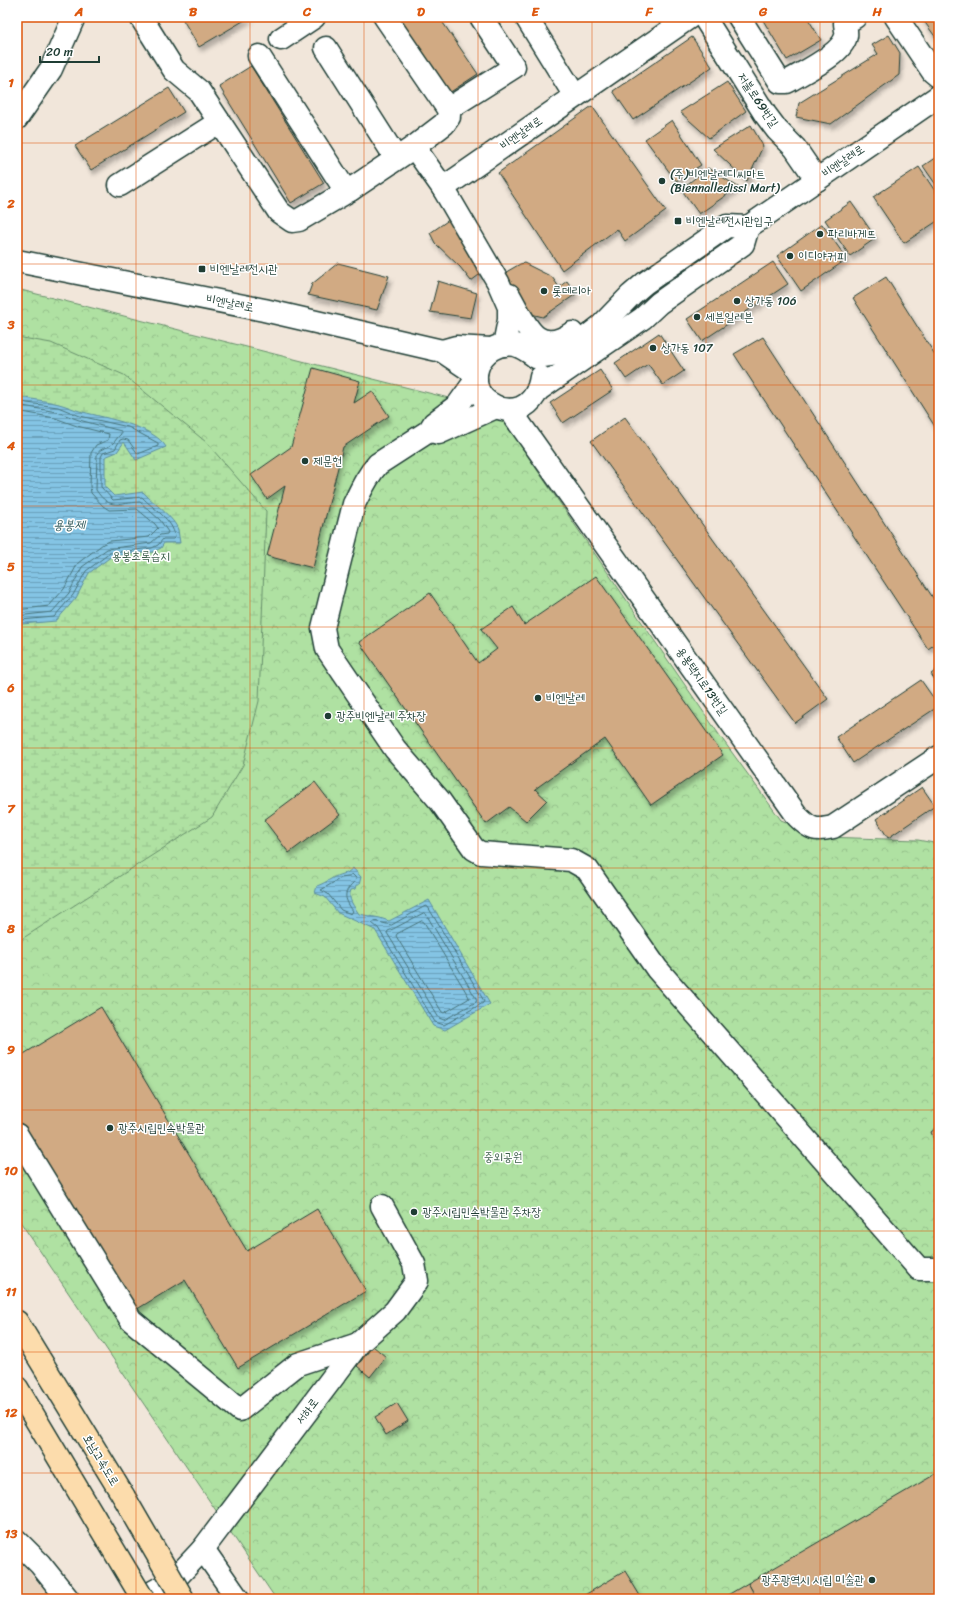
<svg xmlns="http://www.w3.org/2000/svg" width="956" height="1616" font-family="Sriracha,'Poor Story',sans-serif">
  <style>
    .built { fill: #e7d4c0 }
    .forest { fill: url(#forest-crowns); stroke: #678f6b }
    .wetland { fill: url(#wetland-marsh); stroke: #678f6b }
    .water { fill: url(#water-rules); stroke: #5c8e9e }
    .lines { fill: none; stroke-linecap: round; stroke-linejoin: round }
    .shore { stroke: #47737a; stroke-width: 1 }
    .building { fill: #d1aa83; stroke: #1f3d34; filter: url(#shadow) }
    .minor-casing { stroke: #1f3d34; stroke-width: 25 }
    .highway-casing { stroke: #1f3d34; stroke-width: 25 }
    .minor { stroke: #fff; stroke-width: 22 }
    .highway { stroke: #fcdcac; stroke-width: 22 }
    .highway-bridge-casing { stroke: #1f3d34; stroke-width: 25; stroke-linecap: butt }
    .highway-bridge { stroke: #fcdcac; stroke-width: 22 }
    .grid { fill: none; stroke: #de580e; stroke-width: 1; stroke-opacity: 0.55 }
    .poi-dot { fill: #1f3d34; stroke: #fff; stroke-width: 1.5 }
    .labels { text-anchor: middle; stroke-width: 3; stroke-linejoin: round; paint-order: stroke }
    .street-label { font-size: 12px; fill: #1f3d34; stroke: #fff }
    .poi-label { font-size: 12px; fill: #1f3d34; stroke: #fff; text-anchor: start }
    .park-label { font-size: 12px; fill: #3c5e4a; stroke: #fff }
    .water-label { font-size: 13px; font-style: italic; fill: #385f60; stroke: #fff }
    .neatline { fill: none; stroke: #de580e; stroke-width: 1.5 }
    .grid-label { font-size: 13px; text-anchor: middle; font-weight: bold; fill: #de580e }
  </style>
  <defs>
    <pattern id="forest-crowns" width="20" height="18" patternUnits="userSpaceOnUse"><rect width="20" height="18" fill="#afe1a2"/><path d="M2 6a3 3 0 1 1 6 0M12 15a3 3 0 1 1 6 0" fill="none" stroke="#96c28c"/></pattern>
    <pattern id="wetland-marsh" width="20" height="14" patternUnits="userSpaceOnUse"><rect width="20" height="14" fill="#afe1a2"/><path d="M1 5h8M5 5V1M11 12h8M15 12V8" fill="none" stroke="#96c28c"/></pattern>
    <pattern id="water-rules" width="6" height="5" patternUnits="userSpaceOnUse"><rect width="6" height="5" fill="#84c4e4"/><path d="M0 2.5h6" fill="none" stroke="#6ba0ba"/></pattern>
    <filter id="shadow"><feDropShadow dx="2.5" dy="4.5" stdDeviation="2" flood-color="#0004"/></filter>
  </defs>
  <rect width="100%" height="100%" fill="#f1e6da"/>
  <filter id="ink" filterUnits="userSpaceOnUse"><feTurbulence type="fractalNoise" baseFrequency=".025" numOctaves="2"/><feDisplacementMap in="SourceGraphic" scale="8" xChannelSelector="R" yChannelSelector="G"/><feConvolveMatrix kernelMatrix="1 2 1 2 8 2 1 2 1" color-interpolation-filters="sRGB"/></filter>
  <g filter="url(#ink)">
    <polygon class="built" points="17,1558 53,1599 17,1599"/>
    <polygon class="forest" points="17,289 496,410 720,736 781,820 823,837 918,840 939,844 939,1599 276,1599 17,1217"/>
    <polygon class="wetland" points="17,337 51,343 124,375 206,442 266,511 259,701 243,765 212,817 17,942"/>
    <g class="water">
      <path d="M17,396C31,400 45,400 59,404C67,406 75,410 83,412C105,418 154,426 166,447L136,460L124,442L117,452L105,457V487L114,496L143,492C152,502 175,518 178,530C179,534 179,539 180,543H164L161,548L153,552L112,556L89,573L76,598L56,621L22,624L17,629Z"/>
      <path d="M353,868L361,877L359,885H356L355,889L351,890C347,899 354,906 359,914L380,918L389,921L429,900L490,1004L445,1030L433,1026L375,930L338,913L325,897L315,893L317,886C328,882 336,874 347,873Z"/>
    </g>
    <g class="lines">
      <g class="shore">
        <path d="M17,400L27,403L58,407L80,416L128,427L158,443V446L138,454L128,440L123,439L120,440L115,449L103,453L101,457V487L113,500L142,497C153,509 173,519 175,537L173,539H163L158,545L152,548L110,553L86,571L73,595L54,617L21,620L17,623"/>
        <path d="M17,405L57,412L79,420L121,431V434C117,437 116,441 112,444C107,449 101,447 97,454L96,490C110,511 119,503 140,502L160,520L168,532L167,534L160,535L151,543L107,549L82,567L69,593L52,612L17,616"/>
        <polyline points="17,411 55,418 77,426 109,434 108,440 96,445 91,453 90,486 91,493 103,506 109,510 137,509 155,524 158,528 149,537 110,541 103,544 78,563 64,589 49,606 17,610"/>
        <path d="M352,874L356,878V880C343,892 343,897 353,911L351,914L341,910L328,894L321,890L341,878L348,877Z"/>
        <polygon points="426,906 428,907 484,1001 483,1003 444,1025 435,1022 378,928 372,923 374,921 391,925"/>
        <polygon points="424,913 426,914 477,1000 476,1002 444,1020 439,1018 387,933 388,931 393,929"/>
        <polygon points="422,921 424,922 469,997 468,999 444,1013 442,1012 396,936 397,934"/>
      </g>
    </g>
    <g class="building">
      <polygon points="189,17 250,17 199,47 183,20"/>
      <polygon points="397,17 439,17 478,74 449,93"/>
      <polygon points="761,17 807,17 821,40 787,60"/>
      <polygon points="921,17 939,17 939,42"/>
      <polygon points="889,35 900,53 899,75 831,124 796,117 799,103 878,54 872,45"/>
      <polygon points="692,37 712,67 633,120 613,91"/>
      <polygon points="251,66 324,183 291,203 219,86"/>
      <polygon points="727,82 746,111 709,138 680,112"/>
      <polygon points="169,88 184,112 91,170 75,146"/>
      <polygon points="592,106 666,211 625,241 617,229 562,270 498,173"/>
      <polygon points="672,120 701,165 676,181 645,139"/>
      <polygon points="751,125 763,146 747,181 713,149"/>
      <polygon points="939,155 939,189 923,166"/>
      <polygon points="919,167 939,197 939,220 904,243 873,197"/>
      <polygon points="708,168 738,187 699,214 681,189"/>
      <polygon points="851,202 876,238 850,256 825,220"/>
      <polygon points="450,219 483,272 471,281 460,267 435,243 430,233"/>
      <polygon points="822,224 847,259 801,291 777,256"/>
      <polygon points="773,262 788,284 702,341 687,319"/>
      <polygon points="338,263 389,276 377,310 308,295 312,284"/>
      <polygon points="524,263 552,277 559,287 567,281 576,294 543,317 527,313 501,275 520,264"/>
      <polygon points="886,277 939,361 939,433 853,298"/>
      <polygon points="438,281 477,293 471,318 430,312"/>
      <polygon points="659,333 684,371 663,385 648,364 626,379 615,363"/>
      <polygon points="763,337 939,607 939,641 928,649 734,354"/>
      <polygon points="313,368 360,381 354,403 372,391 389,416 343,447 313,568 267,556 285,486 267,499 251,475 291,447"/>
      <polygon points="600,370 613,390 563,423 550,403"/>
      <polygon points="625,417 828,699 795,723 591,441"/>
      <polygon points="596,576 723,755 651,805 605,739 535,789 547,800 526,821 509,807 486,824 359,642 430,593 478,663 497,649 481,629 513,607 524,625"/>
      <polygon points="939,668 939,686 931,674"/>
      <polygon points="921,680 939,706 853,763 836,737"/>
      <polygon points="315,782 340,815 289,853 264,820"/>
      <polygon points="922,787 935,806 888,838 876,819"/>
      <polygon points="101,1007 247,1251 317,1209 366,1291 238,1368 185,1280 134,1311 17,1118 17,1058"/>
      <polygon points="939,1126 939,1152 931,1132"/>
      <polygon points="373,1346 386,1357 370,1377 357,1366"/>
      <polygon points="397,1403 408,1421 386,1435 375,1417"/>
      <polygon points="939,1472 939,1599 757,1599 748,1583"/>
      <polygon points="625,1571 642,1599 578,1599"/>
      <polygon points="748,1583 757,1599 721,1599"/>
    </g>
    <g class="lines">
      <g class="minor-casing">
        <g id="minor">
          <polyline points="145,17 142,19 174,70 199,91 279,212 292,221 299,220 350,190"/>
          <polyline points="385,17 448,109 449,117 444,124 414,147"/>
          <polyline points="526,17 575,96"/>
          <polyline points="704,17 765,114 777,130 795,148 817,180"/>
          <path d="M739,17L780,82H787C803,72 842,55 846,36C847,32 845,27 845,23L855,17"/>
          <polyline points="896,17 933,72 939,77"/>
          <polyline points="281,39 314,17"/>
          <polyline points="326,48 396,158"/>
          <polyline points="259,56 342,185 350,190 414,147 443,188"/>
          <polyline points="448,109 514,67 481,17"/>
          <polyline points="17,118 51,69 74,17"/>
          <polyline points="120,185 219,122"/>
          <polyline points="17,261 264,310 442,351 476,374"/>
          <path d="M509,295C525,322 535,358 572,333"/>
          <polyline points="504,345 509,320 509,307 498,282 443,188 690,17"/>
          <polyline points="442,351 456,347 491,349"/>
          <polyline points="536,357 557,354 575,346 601,326 631,295 645,283 727,226 748,227 939,96"/>
          <path d="M536,357C529,352 523,347 515,345C478,339 460,389 493,405C501,410 511,411 520,408C533,403 539,390 541,377"/>
          <path d="M476,380L458,405L434,423L429,431L378,464C367,476 361,490 354,504L323,628L327,649L395,749L440,801L474,849L481,853L571,860L587,869L657,969L919,1269H939"/>
          <polyline points="538,390 643,318 659,303 743,244 748,227"/>
          <path d="M510,410L798,817C811,830 816,831 833,827L939,757"/>
          <polyline points="431,431 439,433 496,407"/>
          <polyline points="17,1135 131,1320 240,1410 298,1364 358,1344"/>
          <polyline points="17,1541 40,1564 68,1599"/>
          <polyline points="203,1549 238,1599"/>
          <polyline points="140,1599 173,1581 203,1549 358,1344 395,1311 417,1281 414,1264 382,1206"/>
        </g>
      </g>
      <g class="highway-casing">
        <g id="highway">
          <polyline points="17,1322 124,1497"/>
          <polyline points="17,1388 94,1517"/>
        </g>
      </g>
      <use href="#minor" class="minor"/>
      <use href="#highway" class="highway"/>
      <g class="highway-bridge-casing">
        <g id="highway-bridge">
          <polyline points="124,1497 183,1599"/>
          <polyline points="94,1517 143,1599"/>
        </g>
      </g>
      <use href="#highway-bridge" class="highway-bridge"/>
    </g>
  </g>
  <path class="grid" d="M136,17V1599M250,17V1599M364,17V1599M478,17V1599M592,17V1599M706,17V1599M820,17V1599M17,143H939M17,264H939M17,385H939M17,506H939M17,627H939M17,748H939M17,868H939M17,989H939M17,1110H939M17,1231H939M17,1352H939M17,1473H939"/>
  <g class="poi-dot">
    <circle cx="662" cy="181" r="4"/>
    <rect x="674" y="217" width="8" height="8" rx="2"/>
    <circle cx="820" cy="234" r="4"/>
    <circle cx="790" cy="256" r="4"/>
    <rect x="198" y="265" width="8" height="8" rx="2"/>
    <circle cx="544" cy="291" r="4"/>
    <circle cx="737" cy="301" r="4"/>
    <circle cx="697" cy="317" r="4"/>
    <circle cx="653" cy="348" r="4"/>
    <circle cx="305" cy="461" r="4"/>
    <circle cx="538" cy="698" r="4"/>
    <circle cx="328" cy="716" r="4"/>
    <circle cx="110" cy="1128" r="4"/>
    <circle cx="414" cy="1212" r="4"/>
    <circle cx="872" cy="1580" r="4"/>
  </g>
  <g class="labels">
    <g class="street-label">
      <text transform="translate(758 100) rotate(56)" y="4">저불로69번길</text>
      <text transform="translate(521 133) rotate(-35)" y="4">비엔날레로</text>
      <text transform="translate(843 161) rotate(-34)" y="4">비엔날레로</text>
      <text transform="translate(230 303) rotate(11)" y="4">비엔날레로</text>
      <text transform="translate(702 681) rotate(55)" y="4">용봉택지로13번길</text>
      <text transform="translate(307 1411) rotate(-53)" y="4">서하로</text>
      <text transform="translate(101 1460) rotate(59)" y="4">호남고속도로</text>
    </g>
    <g class="poi-label">
      <text x="670" y="178">(주)비엔날레디씨마트<tspan x="670" dy="14">(Biennalledissi Mart)</tspan></text>
      <text x="686" y="225">비엔날레전시관입구</text>
      <text x="828" y="238">파리바게뜨</text>
      <text x="798" y="260">이디야커피</text>
      <text x="210" y="273">비엔날레전시관</text>
      <text x="552" y="295">롯데리아</text>
      <text x="745" y="305">상가동 106</text>
      <text x="705" y="321">세븐일레븐</text>
      <text x="661" y="352">상가동 107</text>
      <text x="313" y="465">제문헌</text>
      <text x="546" y="702">비엔날레</text>
      <text x="336" y="720">광주비엔날레 주차장</text>
      <text x="118" y="1132">광주시립민속박물관</text>
      <text x="422" y="1216">광주시립민속박물관 주차장</text>
      <text x="864" y="1584" text-anchor="end">광주광역시 시립 미술관</text>
    </g>
    <g class="park-label">
      <text x="141" y="560">용봉초록습지</text>
      <text x="503" y="1161">중외공원</text>
    </g>
    <g class="water-label">
      <text x="69" y="529">용봉제</text>
    </g>
  </g>
  <rect width="956" height="1616" fill="none" stroke="#fff" stroke-width="44"/>
  <path d="M40 56v6h59v-6" fill="none" stroke="#1f3d34" stroke-width="2"/>
  <text x="46" y="56" font-size="12" fill="#1f3d34" stroke="#ffffff" stroke-width="3" paint-order="stroke">20 m</text>
  <rect x="22" y="22" width="912" height="1572" class="neatline"/>
  <g class="grid-label">
    <text x="79" y="16">A</text>
    <text x="193" y="16">B</text>
    <text x="307" y="16">C</text>
    <text x="421" y="16">D</text>
    <text x="535" y="16">E</text>
    <text x="649" y="16">F</text>
    <text x="763" y="16">G</text>
    <text x="877" y="16">H</text>
    <text x="11" y="87">1</text>
    <text x="11" y="208">2</text>
    <text x="11" y="329">3</text>
    <text x="11" y="450">4</text>
    <text x="11" y="571">5</text>
    <text x="11" y="692">6</text>
    <text x="11" y="813">7</text>
    <text x="11" y="933">8</text>
    <text x="11" y="1054">9</text>
    <text x="11" y="1175">10</text>
    <text x="11" y="1296">11</text>
    <text x="11" y="1417">12</text>
    <text x="11" y="1538">13</text>
  </g>
</svg>
